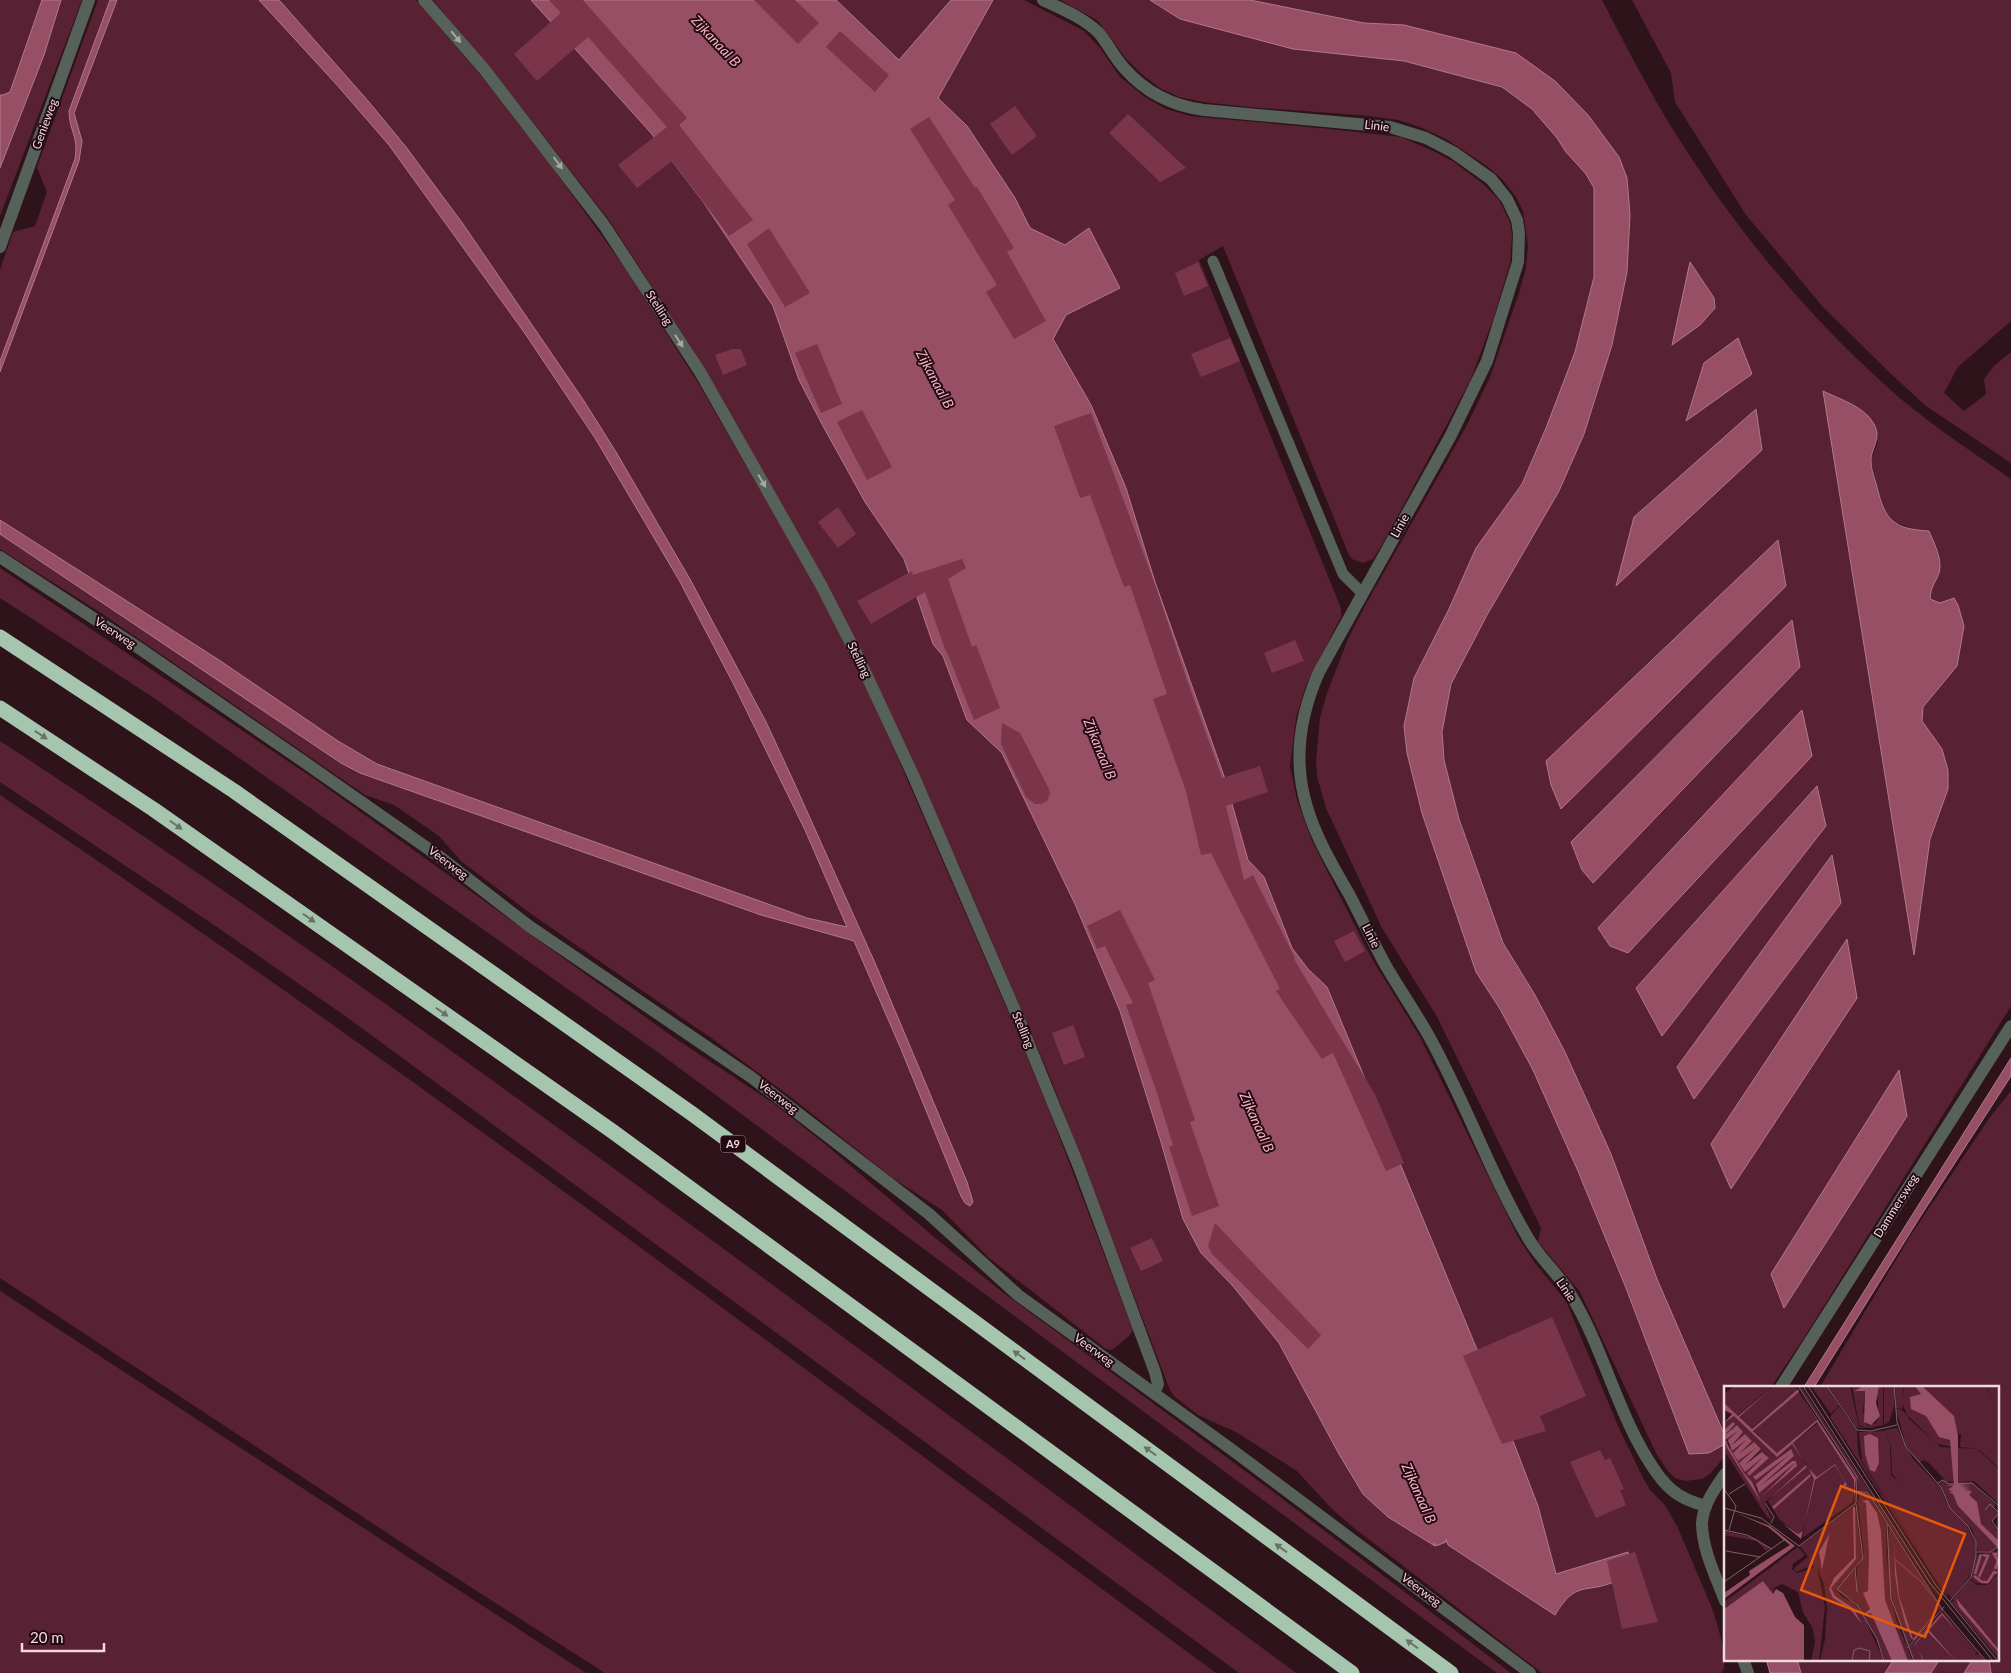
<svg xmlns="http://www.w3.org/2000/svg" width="2011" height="1673" font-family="Lato,sans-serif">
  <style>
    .green { fill: #592234; fill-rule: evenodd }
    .water { fill: #964f64; stroke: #b17989 }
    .building { fill: #7a354b }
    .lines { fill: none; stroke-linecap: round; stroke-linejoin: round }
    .service { stroke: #566259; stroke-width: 11 }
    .minor { stroke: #566259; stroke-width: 12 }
    .motorway { stroke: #a5c5ae; stroke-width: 15 }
    .oneway { fill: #aaa4a3 }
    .oneway2 { fill: #6b7068 }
    .labels { text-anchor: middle; stroke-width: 4; stroke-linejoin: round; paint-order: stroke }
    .shield { fill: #240912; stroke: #b29ba2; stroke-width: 1 }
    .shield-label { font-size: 11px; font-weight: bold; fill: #efdadf }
    .street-label { font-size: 12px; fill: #efdadf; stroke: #240912 }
    .water-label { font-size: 14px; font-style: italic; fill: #f4b4c4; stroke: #240912 }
    .inset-river { fill: none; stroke: #964f64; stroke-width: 2.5 }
    .inset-road { fill: none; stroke: #7b6369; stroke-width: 1 }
    .view { fill: #e8590c; fill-opacity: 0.15; stroke: #e8590c; stroke-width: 2.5 }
    .inset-edge { fill: none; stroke: #efdadf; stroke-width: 2.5 }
  </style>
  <rect width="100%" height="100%" fill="#2e131b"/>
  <g class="green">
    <polygon points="0,0 82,0 0,216"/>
    <polygon points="98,0 416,0 478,72 549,163 623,265 700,386 811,578 856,665 900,763 1017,1032 1049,1110 1133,1330 1129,1336 1112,1350 1106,1349 988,1257 942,1210 891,1177 796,1101 714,1040 534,916 462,862 439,836 394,805 365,795 101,613 0,549 0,270 13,232 35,226 47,192 37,167"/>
    <polygon points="433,0 1024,0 1084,31 1100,48 1120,77 1145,97 1166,109 1190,116 1330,129 1401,137 1435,152 1454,162 1482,183 1499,200 1510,222 1512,236 1510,263 1494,317 1470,381 1385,540 1373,559 1363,563 1352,559 1349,555 1223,246 1199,260 1341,608 1341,617 1306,685 1296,718 1290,766 1297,800 1312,841 1356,928 1372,959 1420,1037 1518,1237 1534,1262 1566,1301 1618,1426 1643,1478 1650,1490 1664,1504 1677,1526 1712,1608 1718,1627 1725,1655 1724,1669 1721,1673 1542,1673 1354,1528 1332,1509 1297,1471 1236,1432 1198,1415 1174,1396 1170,1390 1050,1077 958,863 696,355 609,220 507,89"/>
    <path d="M1060,0H1602C1620,35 1638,69 1657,103C1718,207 1795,304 1884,384C1923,420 1968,449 2011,479V1006L1804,1338L1771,1387H1725V1456L1710,1474L1702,1479L1685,1481L1675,1478L1667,1470L1656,1453L1580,1292L1538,1242L1541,1228L1436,1015L1382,928L1326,808L1317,776L1316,761L1320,718L1327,693L1348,639L1366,604L1466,427L1490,377L1519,293L1526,268L1528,246L1523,211L1516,197L1503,180L1487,166L1446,139L1420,127L1399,120L1370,116L1248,107L1203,102L1179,97L1160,88L1144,76L1127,60L1097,20ZM1739,339L1686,420L1704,363ZM1824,392L1878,441L1871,461L1882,506L1891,521L1916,530L1939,571L1931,587L1930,599L1940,603L1957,666L1923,707L1922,721L1942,749L1948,789L1930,839L1914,953ZM1778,540L1786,586L1561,809ZM1792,620L1593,883H1592L1582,870L1571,842ZM1817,787L1826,826L1662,1036L1636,988ZM1832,856L1694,1099L1677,1067Z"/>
    <polygon points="1632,0 2011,0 2011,321 1958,367 1944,393 1964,411 1986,394 1984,379 1993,367 2011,352 2011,463 1926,406 1890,373 1823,307 1746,215 1675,102 1671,73"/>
    <polygon points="0,568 319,782 673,1037 773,1103 825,1144 934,1237 1001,1291 1280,1497 1511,1673 1497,1673 659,1053 151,696 0,598"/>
    <path d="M0,741C166,849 328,962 489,1078C760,1273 1027,1474 1296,1673H1239L348,1018L217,927L0,782Z"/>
    <path d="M0,795C416,1073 813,1377 1216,1673H605L416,1552L0,1278Z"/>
    <polygon points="2011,1091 2011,1673 1991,1673 1989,1659 1997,1659 1997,1387 1820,1387 1909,1238 1990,1117"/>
    <polygon points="0,1291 586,1673 0,1673"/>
    <polygon points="1797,1659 1858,1659 1860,1662 1862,1659 1894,1659 1885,1673 1801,1673"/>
    <polygon points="1940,1659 1973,1659 1964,1673 1931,1673"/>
  </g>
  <g class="water">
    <polygon points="42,0 61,0 44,55 0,168 0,95 3,95 10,92"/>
    <path d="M110,0H117L74,113L82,141L79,161L0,372V361L75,159C79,136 69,131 69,111Z"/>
    <polygon points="259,0 279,0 287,9 369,102 406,147 463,224 584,401 616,452 691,581 766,722 792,778 875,963 967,1182 973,1202 970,1206 965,1203 961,1196 901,1049 854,941 761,915 360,773 341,763 0,534 0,520 219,660 338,741 377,764 807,918 847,927 805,830 733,683 679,580 595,438 524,332 389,145 337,85"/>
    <path d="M531,0H836L899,60L951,0H993L938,98L967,126L1015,198L1030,228L1065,245L1089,228L1120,288L1066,315L1053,339L1091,405L1126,488L1155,582L1224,776L1248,860L1264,877L1292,948L1308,969L1327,987L1488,1376L1538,1506L1556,1574L1628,1552L1635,1569C1628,1573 1621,1579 1614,1582C1584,1594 1576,1580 1555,1615L1448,1545L1446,1539V1542L1436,1546L1434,1543L1435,1546L1388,1517L1363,1494L1339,1454L1279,1343L1232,1285L1201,1253L1183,1219L1161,1142L1120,1011L1075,904L1002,753L967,720L943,656L933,644L904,559L865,502L823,426L799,380L773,306L704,203L651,133Z"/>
    <polygon points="1150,0 1250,0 1364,23 1404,25 1516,53 1555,81 1588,115 1619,157 1627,178 1630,215 1627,272 1612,345 1584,434 1559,491 1487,615 1451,684 1442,732 1444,760 1459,819 1503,943 1535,995 1565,1052 1611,1154 1657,1279 1725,1436 1725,1444 1709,1453 1689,1454 1626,1288 1578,1171 1533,1070 1500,1009 1476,972 1422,813 1407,753 1404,726 1414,678 1449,609 1476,548 1522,484 1546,428 1575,352 1594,277 1594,188 1586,174 1566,152 1557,138 1532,109 1502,87 1404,61 1293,49 1180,19"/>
    <polygon points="1690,262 1714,298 1715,308 1700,325 1672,345"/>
    <polygon points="1738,338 1752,374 1686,421 1704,363"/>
    <path d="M1823,391C1841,400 1864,406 1874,424C1882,439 1871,448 1871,461C1871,469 1875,479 1877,487C1885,521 1894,529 1929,531C1934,543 1943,560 1939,573C1935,584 1931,585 1930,599L1940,603L1954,598L1958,605L1964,626L1957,666L1923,707L1922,721L1942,749L1948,770V789L1930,839L1914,955Z"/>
    <polygon points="1756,409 1762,450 1616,586 1634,517"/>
    <polygon points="1778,540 1786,586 1561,809 1551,785 1546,761"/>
    <polygon points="1792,620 1800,667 1593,883 1582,870 1571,842"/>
    <polygon points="1802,710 1812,756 1628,953 1610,946 1598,928"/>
    <polygon points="1817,786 1826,826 1662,1036 1636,988"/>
    <polygon points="1832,855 1841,903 1694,1099 1677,1067"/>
    <polygon points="1847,939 1857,998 1731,1189 1711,1144"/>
    <polygon points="2011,1058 2011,1076 1920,1217 1814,1387 1804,1387"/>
    <polygon points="1899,1070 1907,1116 1784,1308 1771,1274"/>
    <polygon points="1766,1659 1797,1659 1801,1673 1770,1673"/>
    <polygon points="1894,1659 1940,1659 1931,1673 1885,1673"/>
    <polygon points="1973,1659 1989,1659 1991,1673 1964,1673"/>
  </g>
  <g class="building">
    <polygon points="549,0 583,0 687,118 679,125 753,220 729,236 672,161 637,188 618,165 667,127 588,37 537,81 514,54 561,13"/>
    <polygon points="754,0 795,0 819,23 798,44"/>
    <polygon points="840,31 889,75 875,92 826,47"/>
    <polygon points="1015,106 1037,136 1012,155 990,124"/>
    <polygon points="1128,114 1186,168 1160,182 1109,133"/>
    <polygon points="929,117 975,188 977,187 1014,248 1007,252 1046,321 1014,339 986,292 997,285 948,205 955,200 910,129"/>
    <polygon points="769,228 810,293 785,307 747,244"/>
    <polygon points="1198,262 1208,286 1184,296 1175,273"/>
    <polygon points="1230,338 1240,361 1201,377 1191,354"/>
    <polygon points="817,344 842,404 821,413 795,353"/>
    <polygon points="732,349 741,349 747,365 723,375 715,355"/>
    <polygon points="862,410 892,467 867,480 837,422"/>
    <polygon points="1091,413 1156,587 1189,686 1222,778 1260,766 1268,792 1226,806 1244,880 1253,875 1295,958 1294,959 1345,1045 1343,1046 1345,1045 1375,1094 1404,1163 1386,1171 1333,1053 1322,1059 1276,991 1280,989 1211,853 1201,855 1186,791 1153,699 1167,694 1130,585 1124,587 1090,495 1080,498 1054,426"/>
    <polygon points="838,507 856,534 838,548 818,522"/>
    <polygon points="962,559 966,568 948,579 972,647 976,645 1000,708 974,720 947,652 946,652 925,592 871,624 857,601 912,571 913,575"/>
    <polygon points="1295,640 1304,661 1272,673 1264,653"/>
    <polygon points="1002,723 1020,733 1049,789 1050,794 1047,801 1041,804 1035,804 1026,797 1001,744"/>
    <polygon points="1120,910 1155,980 1148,983 1195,1120 1190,1122 1219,1206 1192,1216 1169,1147 1173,1145 1157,1093 1126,1005 1133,1003 1105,946 1097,949 1087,926"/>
    <polygon points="1354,931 1365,951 1345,962 1334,941"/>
    <polygon points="1073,1025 1085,1057 1064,1065 1052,1033"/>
    <polygon points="1215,1223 1321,1335 1308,1349 1212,1254 1208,1246"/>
    <polygon points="1152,1238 1163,1261 1141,1271 1130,1248"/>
    <polygon points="1552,1317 1586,1396 1540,1416 1546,1431 1502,1444 1463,1356"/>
    <polygon points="1600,1450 1605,1460 1610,1458 1624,1489 1620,1490 1626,1505 1596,1518 1570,1462"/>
    <polygon points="1635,1552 1658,1622 1622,1629 1607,1561"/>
  </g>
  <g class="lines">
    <polyline class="service" points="1213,261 1343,574 1362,593"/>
    <g class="minor">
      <polyline points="424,0 484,69 604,225 700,372 821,585 859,659 913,775 1019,1020 1079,1167 1155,1372 1158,1384 1154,1393"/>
      <path d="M1043,0C1062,9 1084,18 1099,33C1108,44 1114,57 1124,68C1145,92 1173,106 1204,110L1390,127L1426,138L1453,152L1491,179L1507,199L1517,220L1519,233L1518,262L1487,361L1450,437L1319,672C1300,715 1293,762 1307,807C1316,838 1333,866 1349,894C1361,917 1373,942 1386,966C1399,988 1413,1009 1426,1031C1464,1097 1489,1172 1528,1238C1540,1259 1559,1274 1571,1295C1605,1351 1618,1418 1656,1472C1670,1492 1683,1500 1706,1506"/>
      <polyline points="0,247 89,0"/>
      <polyline points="0,557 139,648 310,766 440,857 529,926 751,1077 929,1214 1018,1295 1231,1449 1530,1673"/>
      <polyline points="1781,1387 2011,1026"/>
      <path d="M1725,1474C1715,1488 1703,1505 1702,1523C1702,1549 1716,1577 1725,1601"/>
      <polyline points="1743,1659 1748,1673"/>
    </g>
    <g class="motorway">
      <polyline points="0,637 234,791 691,1113 1451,1673"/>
      <polyline points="0,708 153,809 612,1131 1352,1673"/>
    </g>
  </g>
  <defs><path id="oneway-solid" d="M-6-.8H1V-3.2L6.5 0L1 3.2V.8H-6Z" transform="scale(1.25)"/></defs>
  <g class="oneway">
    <use href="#oneway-solid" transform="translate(456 37) rotate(50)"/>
    <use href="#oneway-solid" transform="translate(558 163) rotate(53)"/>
    <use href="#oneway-solid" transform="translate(679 341) rotate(57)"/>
    <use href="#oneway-solid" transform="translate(762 481) rotate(60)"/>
  </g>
  <g class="oneway2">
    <use href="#oneway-solid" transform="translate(41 735) rotate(33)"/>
    <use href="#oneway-solid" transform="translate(176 825) rotate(35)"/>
    <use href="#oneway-solid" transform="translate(309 918) rotate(35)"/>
    <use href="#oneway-solid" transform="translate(442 1012) rotate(35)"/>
    <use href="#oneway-solid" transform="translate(1019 1355) rotate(-144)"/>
    <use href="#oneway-solid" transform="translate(1150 1451) rotate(-144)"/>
    <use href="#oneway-solid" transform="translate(1281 1548) rotate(-144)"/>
    <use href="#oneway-solid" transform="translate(1412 1644) rotate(-144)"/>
  </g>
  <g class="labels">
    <rect class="shield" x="720.5" y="1135.5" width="25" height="17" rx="4"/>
    <g class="shield-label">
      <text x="733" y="1148">A9</text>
    </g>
    <g class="street-label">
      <text transform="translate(45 124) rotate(-70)" y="4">Genieweg</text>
      <text transform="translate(1377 126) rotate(7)" y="4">Linie</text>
      <text transform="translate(659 308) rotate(57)" y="4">Stelling</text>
      <text transform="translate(1400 526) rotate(-61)" y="4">Linie</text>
      <text transform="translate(115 633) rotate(33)" y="4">Veerweg</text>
      <text transform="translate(859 660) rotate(64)" y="4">Stelling</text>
      <text transform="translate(448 863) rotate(37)" y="4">Veerweg</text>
      <text transform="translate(1371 936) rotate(63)" y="4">Linie</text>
      <text transform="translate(1023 1030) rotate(67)" y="4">Stelling</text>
      <text transform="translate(778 1097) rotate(38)" y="4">Veerweg</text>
      <text transform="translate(1896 1206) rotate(-58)" y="4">Dammersweg</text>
      <text transform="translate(1566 1290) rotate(56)" y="4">Linie</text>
      <text transform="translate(1094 1350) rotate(36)" y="4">Veerweg</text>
      <text transform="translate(1421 1590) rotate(37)" y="4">Veerweg</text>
    </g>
    <g class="water-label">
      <text transform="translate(716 41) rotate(47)" y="5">Zijkanaal B</text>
      <text transform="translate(935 379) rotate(62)" y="5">Zijkanaal B</text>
      <text transform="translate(1100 749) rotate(68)" y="5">Zijkanaal B</text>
      <text transform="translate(1257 1122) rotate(66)" y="5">Zijkanaal B</text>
      <text transform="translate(1419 1493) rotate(66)" y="5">Zijkanaal B</text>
    </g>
  </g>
  <g transform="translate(1724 1386)">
    <rect width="275" height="275" fill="#2e131b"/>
    <path d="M10,0H49L13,30L0,17V8ZM50,0H71L73,4L27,43L14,31ZM75,0H77L220,220L144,107L134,104V94ZM87,0H103L115,19L107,28ZM104,0H126L135,41L159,42H133ZM128,0H139L131,4L141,5L139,26L143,39L152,37L155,31L153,5L155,0H159V39L143,42L135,39ZM160,0H170V21L165,36L160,39ZM171,0H179V12L180,0H262L269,12L268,21L269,12L263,0H275V82L254,63L236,61L237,48H234V62L213,58L185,33L179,19L178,23L172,22ZM74,5L93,34L53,67L29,44ZM115,20L133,45L134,66L137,75L213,193L138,75L135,46L161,45L166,59L167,89L176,97L168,88L167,61L161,44L173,42L189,73L216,101L223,118L242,138L251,157L252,168L246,191L242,186L245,191L228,212L222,206L225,214L106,31ZM172,23L178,24L216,61L253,63L275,83L274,117L250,95L224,97L206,78L200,74L195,77L182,59ZM10,29L54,70L68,58L82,80L40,117L48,134L43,131L1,66L0,86V54L3,62L16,82L1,54L13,44L4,58L7,64L23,54L9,67L15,74L29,62L32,63L16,77L21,85L39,70L23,87L25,90L45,72L39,66L22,79L37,64L30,56L15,68L28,55L21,48L7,59L19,46L13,39L0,49L9,36L0,44V37ZM66,63L70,70L35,101L68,75H72L73,80L38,109L72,76L34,106L32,101L65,69L53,75L32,94L30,91ZM94,37L130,94L129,116L78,152L86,116L79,145L74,148L55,133L44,115L83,81L69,57ZM218,95L248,97L272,119L269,122L274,127L267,136L275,146V159L268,165H254L248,143L227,122L216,98ZM136,106L143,107L162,137L163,189L165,141L217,222L183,260L165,201L172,234L189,275H161L153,253L131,216L114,205V199L130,184L133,206V182L140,169L134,117ZM131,119L138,172L112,203L118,211L129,216L140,231L160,275H96L101,253L103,222L100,198L93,181L101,221L95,275H87L91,256L89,243L79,226L74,206L58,198L50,202L49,208L39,195L0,223V216L74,161L81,169L69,178L68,183L73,187L89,182L90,179L72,186L70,182L84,171L76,160ZM0,145L31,152L46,162L42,165L33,155L0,149ZM272,165L275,168V185L270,184L275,186L265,198L252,197L247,192L253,169ZM275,188L274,269L275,273L226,215L230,216L229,213L246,193L253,199H262ZM218,225L253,266L251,269L255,268L261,275H190L185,261Z" fill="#592234" fill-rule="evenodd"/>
    <path d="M50,0L15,31L28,43L74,3L75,6L29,45L53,67L93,34L76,7L132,92L130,117V94L93,36L69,57L83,81L42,116L82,79L68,58L53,71L10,30L0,37L8,28L0,24V17L14,30ZM139,0H155L152,17L156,30L147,39L140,36L141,5H130ZM191,0H198L230,30L234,50V98L247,99L235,100L247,101L238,102L247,103L240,104L248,105L245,109L253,116L257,138L275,155V163L234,120L229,108L225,106L229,105L224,104L229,100L222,99H230L226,54L215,51L202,30L187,23L186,11L197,8ZM9,36L11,38L1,49L13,39L19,46L8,59L21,48L28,55L15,68L30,56L37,63L21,79L38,66L45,72L25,90L23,87L39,71L21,86L15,77L32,62L14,75L9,67L22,54L8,65L4,54L14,45L1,54L20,87L28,96L37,116L3,62L0,54V44ZM146,48L154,52L155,77L151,86L146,84L141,68L140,50ZM67,63L70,70L35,101L68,75H72L73,80L38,110L72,76L35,107L32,98L65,69L32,94L29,91ZM111,78L123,99L117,103L121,96L111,79L91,94L77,153L58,137L74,148L79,145L90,93L85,83L93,91ZM86,88L87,90L50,123L48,121ZM144,114L153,127L157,145L161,214L184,275H168L147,227L140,228L146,223L139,207L144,205L145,168L142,117L138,115ZM129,121H131L132,173L107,202L111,210L129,222L138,238L126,223L109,212L105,203L110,192L130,172ZM12,127L46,140L71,160L0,213V207L26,189L25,185L66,159L44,141ZM106,147L104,154L98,184L95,166ZM170,154L171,173L197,195L216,221L196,195L171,174L175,210L189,253L213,225L190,254L187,252L181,236L174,209L171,188ZM39,195L49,208L52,203L59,207L71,231L80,239V275H0V223ZM232,212L275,264V267L235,221ZM218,227L231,243L218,229L205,244L232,275L203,245L191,258L200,275H199L191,257Z" fill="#964f64"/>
    <path class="inset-river" d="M271,183L274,175L270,168H273M251,188L257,168M250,190L258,196H264L270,186L273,187M255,191L264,170L259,169"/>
    <path class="inset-road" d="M79,0L206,197L269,275M84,0L211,198L274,275M103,0L133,44L147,45L173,39M170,0L173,36L182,61L217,101L226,122L244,140L252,156V170L247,191L226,215M214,97L219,94L225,98L248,97L274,119M0,103L12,120L5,144M133,105L144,107L218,223L262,275M5,108L21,98M41,117L50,131L47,137M132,118L139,172L113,203L133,219L153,253L160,275M0,122L37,132L75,160L132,117L133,91L74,0M261,124L266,118L275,127M275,127L268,135L275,145M163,138L167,212L190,275M0,144L23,149L48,163M2,165L36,171M253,166H267L275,160M131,182L133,206M0,196L60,154M183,262L220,221M128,275L130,264L135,262L146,265L145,275"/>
    <path class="view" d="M117,100L241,148L201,251L77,204Z"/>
    <rect width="275" height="275" class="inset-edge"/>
  </g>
  <path d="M22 1643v8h82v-8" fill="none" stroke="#efdadf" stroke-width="2.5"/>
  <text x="30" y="1643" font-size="15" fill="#efdadf" stroke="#240912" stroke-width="4" paint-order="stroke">20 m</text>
</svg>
